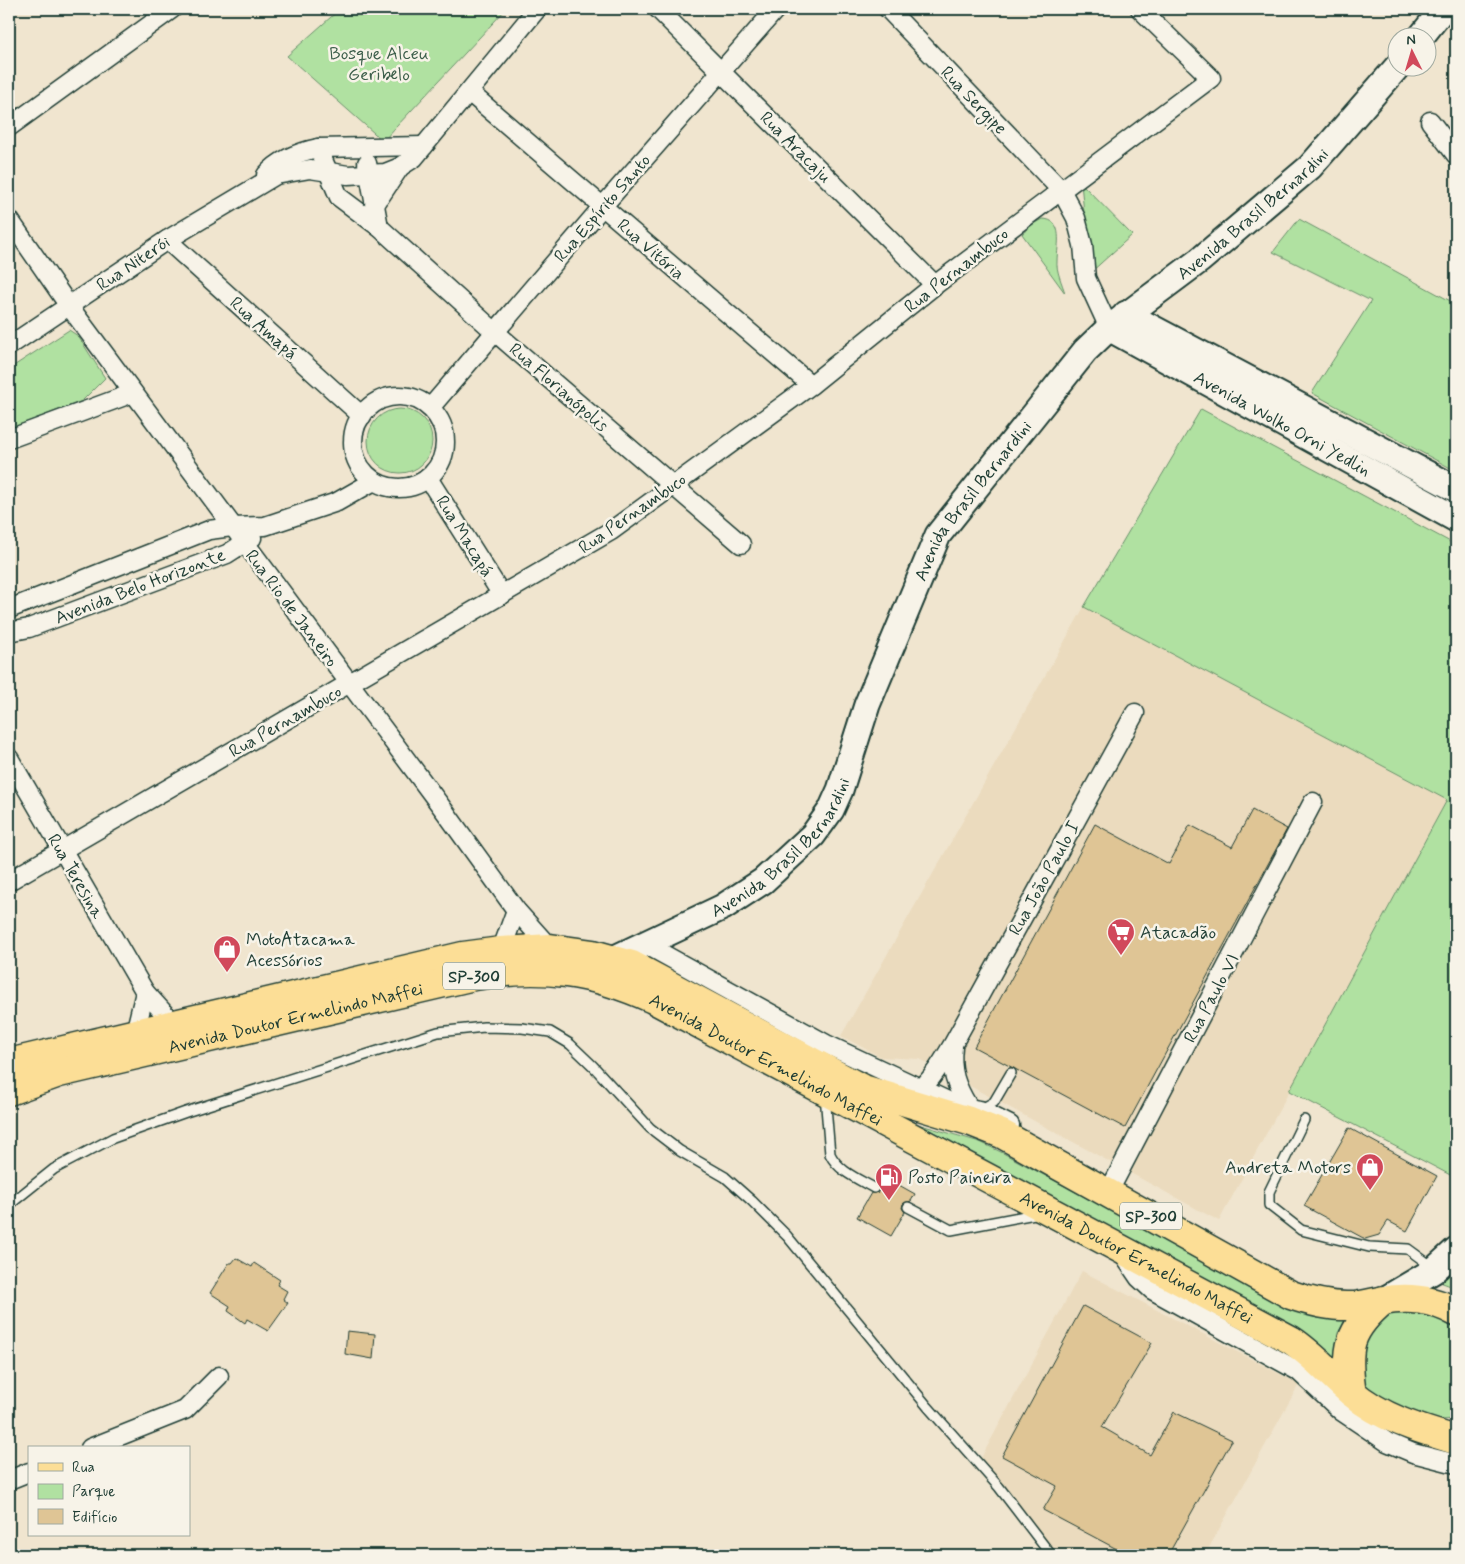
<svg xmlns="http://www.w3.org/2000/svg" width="1465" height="1564" font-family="Mynerve,sans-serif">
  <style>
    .built { fill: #ebdbbe }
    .green { fill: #b0e1a1; stroke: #688f6a }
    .building { fill: #dfc595; stroke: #1f3d34 }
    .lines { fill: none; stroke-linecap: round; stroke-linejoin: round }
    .lane-casing { stroke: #1f3d34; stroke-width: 12 }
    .street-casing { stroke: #1f3d34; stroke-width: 21 }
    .secondary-casing { stroke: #1f3d34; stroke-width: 29 }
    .primary-casing { stroke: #1f3d34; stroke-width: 31 }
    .lane { stroke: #f7f3e8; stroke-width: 9 }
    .street { stroke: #f7f3e8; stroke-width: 18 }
    .secondary { stroke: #f7f3e8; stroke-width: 25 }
    .primary { stroke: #fcde96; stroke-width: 28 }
    .labels { text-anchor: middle; stroke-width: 5; stroke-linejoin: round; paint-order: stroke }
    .shield { fill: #f7f3e8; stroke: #60746a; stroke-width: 1 }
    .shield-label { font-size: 16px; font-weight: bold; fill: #1f3d34 }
    .park-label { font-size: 18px; fill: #3c5e4a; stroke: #f7f3e8 }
    .street-label { font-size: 18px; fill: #1f3d34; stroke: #f7f3e8 }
    .poi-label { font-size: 18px; fill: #1f3d34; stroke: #f7f3e8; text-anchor: start }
  </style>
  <rect width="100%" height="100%" fill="#f0e5cf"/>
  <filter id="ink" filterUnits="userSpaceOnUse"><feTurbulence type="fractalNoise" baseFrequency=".02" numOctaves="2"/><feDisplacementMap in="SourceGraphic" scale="10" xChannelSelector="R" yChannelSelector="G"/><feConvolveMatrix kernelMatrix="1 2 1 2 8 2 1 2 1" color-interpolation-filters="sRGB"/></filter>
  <g filter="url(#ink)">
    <g class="built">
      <polygon points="1084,607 1447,800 1219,1221 920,1059 881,1057 841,1036"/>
      <polygon points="1082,1271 1299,1384 1205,1555 1057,1555 980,1460"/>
    </g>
    <g class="green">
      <polygon points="340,9 506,9 383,141 287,56"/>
      <polygon points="1081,183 1132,235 1090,273"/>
      <path d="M1042,219C1065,219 1057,246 1057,261C1056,271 1062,283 1065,293L1022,234L1033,224Z"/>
      <polygon points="1299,219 1456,304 1456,471 1312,393 1371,301 1273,252"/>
      <polygon points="69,330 78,336 105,378 82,401 9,429 9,369"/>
      <polygon points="1201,409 1456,545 1456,1178 1289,1091 1447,800 1084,607"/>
      <circle cx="400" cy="441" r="32"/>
      <polygon points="893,1117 980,1142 1003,1153 1299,1312 1317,1318 1346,1319 1338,1333 1334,1357 1314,1343"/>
      <polygon points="1456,1268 1456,1288 1440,1282"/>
      <path d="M1398,1309C1419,1310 1440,1311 1456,1326V1417L1453,1419L1430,1421L1373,1395L1358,1371L1359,1343L1375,1321Z"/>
    </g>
    <g class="building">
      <polygon points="1252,810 1287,829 1125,1128 974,1047 1095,824 1169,864 1190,825 1232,847"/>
      <polygon points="1349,1128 1437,1176 1407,1231 1388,1221 1379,1235 1365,1239 1304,1206"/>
      <polygon points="881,1175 915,1194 911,1201 903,1204 902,1208 905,1212 891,1236 857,1217 871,1193 879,1191 880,1187 877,1182"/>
      <polygon points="236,1258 252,1267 254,1263 280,1280 277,1285 287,1291 283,1299 288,1303 268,1331 247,1319 245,1323 228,1311 230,1306 210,1293 229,1263 232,1263"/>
      <polygon points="1083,1306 1152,1343 1102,1427 1150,1455 1174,1412 1232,1440 1168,1555 1128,1555 1043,1510 1057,1486 1002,1456"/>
      <polygon points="347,1331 375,1334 373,1359 345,1354"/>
    </g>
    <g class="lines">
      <g class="lane-casing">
        <g id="lane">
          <path d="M825,1095L830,1154C838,1171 858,1179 874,1188"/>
          <polyline points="980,1110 994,1102 1011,1073"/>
          <polyline points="1304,1120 1269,1192 1269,1205 1301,1230 1369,1247 1408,1249 1434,1268"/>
          <polyline points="9,1205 54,1169 113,1138 186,1112 438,1032 484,1027 522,1028 550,1032 570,1044 593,1066 650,1128 680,1151 725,1177 752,1201 787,1236 928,1407 999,1487 1051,1555"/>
          <polyline points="908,1207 951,1230 1040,1213"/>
        </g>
      </g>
      <g class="street-casing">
        <g id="street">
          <polyline points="658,9 935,285"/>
          <polyline points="888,9 1061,190 1076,218 1083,245 1086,278 1109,328"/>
          <polyline points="469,92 811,385"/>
          <polyline points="1430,121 1456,155"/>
          <polyline points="9,127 172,9"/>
          <polyline points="318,148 339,197 379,227 495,332 741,544"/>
          <polyline points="367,163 379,227"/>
          <path d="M266,175C280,159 298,152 318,148L424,146"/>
          <polyline points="374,206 400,167"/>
          <polyline points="9,219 69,306 446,813 516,910 550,948"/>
          <polyline points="167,240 362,416"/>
          <polyline points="9,346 167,240 276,175 310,169 348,175 385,173 400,167 414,158 537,9"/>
          <circle cx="399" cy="442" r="46"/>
          <polyline points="430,408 602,207 776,9"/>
          <polyline points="9,439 133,393"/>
          <polyline points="428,478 502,595"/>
          <polyline points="9,609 209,530 232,527 265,526 337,502 374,481"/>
          <polyline points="9,632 29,628 227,554 252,538"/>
          <polyline points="9,758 145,992 174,1024"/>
          <polyline points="9,881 611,531 811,385 935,285 1211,78 1140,9"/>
          <polyline points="645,944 826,1044 952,1103"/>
          <polyline points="501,951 516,910"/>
          <polyline points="135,1033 145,992"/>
          <path d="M953,1047C950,1071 956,1086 968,1106"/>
          <path d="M905,1103C927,1087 939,1068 953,1044L1135,713"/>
          <polyline points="946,1104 980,1110 1010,1125"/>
          <polyline points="1108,1193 1313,802"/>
          <polyline points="1122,1253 1139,1278 1152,1290 1298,1371 1341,1411 1387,1442 1413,1453 1456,1464"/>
          <polyline points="90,1448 185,1410 219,1376"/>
          <polyline points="9,1480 29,1472"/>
        </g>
      </g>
      <g class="secondary-casing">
        <g id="secondary">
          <polyline points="1420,38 1443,9"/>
          <polyline points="1126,314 1456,489"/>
          <path id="s1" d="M1109,328L1456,519"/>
          <path id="s2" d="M613,959L723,907L763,881L813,835L831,810L840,790L867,705L938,535L1085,351L1109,328L1200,260L1310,167L1398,66"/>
          <polyline points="1384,1300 1433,1271 1456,1250"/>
        </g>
      </g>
      <g class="primary-casing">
        <g id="primary">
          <path d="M9,1063L463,956L501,951L550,948L593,954L632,965L863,1089L969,1121L1002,1134L1291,1295C1311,1302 1330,1307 1351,1306C1361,1306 1372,1302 1382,1301C1409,1296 1432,1299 1456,1312"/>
          <path id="s3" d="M9,1091L59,1073L474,976C540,965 592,971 653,999L1291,1340C1314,1355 1331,1376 1352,1393C1383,1419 1419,1429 1456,1440"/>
          <path d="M1352,1393C1345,1348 1348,1330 1384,1300"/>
        </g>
      </g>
      <use href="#lane" class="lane"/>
      <use href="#street" class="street"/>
      <use href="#secondary" class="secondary"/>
      <use href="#primary" class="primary"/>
    </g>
  </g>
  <defs>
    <g id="supermarket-pin" transform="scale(1.4375)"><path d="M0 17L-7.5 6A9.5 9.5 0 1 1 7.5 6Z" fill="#d1495b" stroke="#f7f3e8"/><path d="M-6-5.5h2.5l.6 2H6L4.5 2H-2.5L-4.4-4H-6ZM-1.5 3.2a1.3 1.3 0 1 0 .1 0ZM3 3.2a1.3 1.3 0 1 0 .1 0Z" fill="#fff"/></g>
    <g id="shop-pin" transform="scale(1.4375)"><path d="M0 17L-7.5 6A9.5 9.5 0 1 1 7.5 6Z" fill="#d1495b" stroke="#f7f3e8"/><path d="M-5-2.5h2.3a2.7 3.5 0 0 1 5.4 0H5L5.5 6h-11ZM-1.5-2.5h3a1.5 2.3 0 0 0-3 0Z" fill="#fff"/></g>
    <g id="fuel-pin" transform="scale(1.4375)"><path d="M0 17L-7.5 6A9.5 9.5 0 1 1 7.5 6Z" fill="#d1495b" stroke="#f7f3e8"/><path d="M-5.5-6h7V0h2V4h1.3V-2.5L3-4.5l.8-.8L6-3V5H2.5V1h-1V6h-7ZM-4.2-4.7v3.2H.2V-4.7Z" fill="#fff"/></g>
  </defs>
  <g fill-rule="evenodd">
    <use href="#supermarket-pin" x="1121" y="932"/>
    <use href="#shop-pin" x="227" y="949"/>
    <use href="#shop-pin" x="1370" y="1167"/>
    <use href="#fuel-pin" x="889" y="1177"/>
  </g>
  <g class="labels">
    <g class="shield">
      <rect x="443" y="962.5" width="62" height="27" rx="4"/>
      <rect x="1120" y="1202.5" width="62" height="27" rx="4"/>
    </g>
    <g class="shield-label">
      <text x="474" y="982">SP-300</text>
      <text x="1151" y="1222">SP-300</text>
    </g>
    <g class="park-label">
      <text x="379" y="59">Bosque Alceu<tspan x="379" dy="21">Geribelo</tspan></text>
    </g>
    <g class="street-label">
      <text transform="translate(974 100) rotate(46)" y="6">Rua Sergipe</text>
      <text transform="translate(796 147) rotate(45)" y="6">Rua Aracaju</text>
      <text transform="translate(602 208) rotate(-49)" y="6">Rua Espírito Santo</text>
      <text dy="6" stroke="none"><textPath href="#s2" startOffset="1016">Avenida Brasil Bernardini</textPath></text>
      <text transform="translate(651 249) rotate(41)" y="6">Rua Vitória</text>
      <text transform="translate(133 263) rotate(-34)" y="6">Rua Niterói</text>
      <text transform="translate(956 270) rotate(-38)" y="6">Rua Pernambuco</text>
      <text transform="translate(264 328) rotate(42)" y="6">Rua Amapá</text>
      <text transform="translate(559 387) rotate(41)" y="6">Rua Florianópolis</text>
      <text dy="6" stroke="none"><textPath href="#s1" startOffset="198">Avenida Wolko Orni Yedlin</textPath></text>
      <text dy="6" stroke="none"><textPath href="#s2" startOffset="611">Avenida Brasil Bernardini</textPath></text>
      <text transform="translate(632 513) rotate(-35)" y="6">Rua Pernambuco</text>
      <text transform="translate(465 536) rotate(58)" y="6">Rua Macapá</text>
      <text transform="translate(140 586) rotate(-21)" y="6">Avenida Belo Horizonte</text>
      <text transform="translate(292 608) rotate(53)" y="6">Rua Rio de Janeiro</text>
      <text transform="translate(285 721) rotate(-30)" y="6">Rua Pernambuco</text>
      <text dy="6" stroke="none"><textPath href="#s2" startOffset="206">Avenida Brasil Bernardini</textPath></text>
      <text transform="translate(76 876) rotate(60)" y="6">Rua Teresina</text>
      <text transform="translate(1044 878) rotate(-61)" y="6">Rua João Paulo I</text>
      <text transform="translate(1211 998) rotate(-62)" y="6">Rua Paulo VI</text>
      <text dy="6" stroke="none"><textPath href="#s3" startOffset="296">Avenida Doutor Ermelindo Maffei</textPath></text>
      <text dy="6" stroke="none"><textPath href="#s3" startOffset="791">Avenida Doutor Ermelindo Maffei</textPath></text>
      <text dy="6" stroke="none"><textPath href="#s3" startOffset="1211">Avenida Doutor Ermelindo Maffei</textPath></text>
    </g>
    <g class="poi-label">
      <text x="1140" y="938">Atacadão</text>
      <text x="246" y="945">MotoAtacama<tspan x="246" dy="21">Acessórios</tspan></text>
      <text x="1351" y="1173" text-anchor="end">Andreta Motors</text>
      <text x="908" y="1183">Posto Paineira</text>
    </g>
  </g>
  <rect width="1465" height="1564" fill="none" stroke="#f7f3e8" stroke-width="30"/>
  <rect x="15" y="15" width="1435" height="1534" fill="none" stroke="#1f3d34" stroke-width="2" filter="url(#ink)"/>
  <rect x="28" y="1446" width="162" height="90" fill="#f7f3e8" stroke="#a1aaa0"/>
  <rect x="38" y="1463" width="25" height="8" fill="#fcde96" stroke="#a1aaa0"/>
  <text x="72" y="1472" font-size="15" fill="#1f3d34">Rua</text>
  <rect x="38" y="1484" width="25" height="15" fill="#b0e1a1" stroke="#a1aaa0"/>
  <text x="72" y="1496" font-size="15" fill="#1f3d34">Parque</text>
  <rect x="38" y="1509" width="25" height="15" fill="#dfc595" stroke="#a1aaa0"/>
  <text x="72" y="1522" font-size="15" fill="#1f3d34">Edifício</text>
  <g transform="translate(1412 52) rotate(355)"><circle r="24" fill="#f7f3e8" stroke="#a1aaa0"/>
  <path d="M0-4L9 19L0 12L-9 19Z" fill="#d1495b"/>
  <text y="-8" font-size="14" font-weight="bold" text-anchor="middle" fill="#1f3d34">N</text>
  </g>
</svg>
